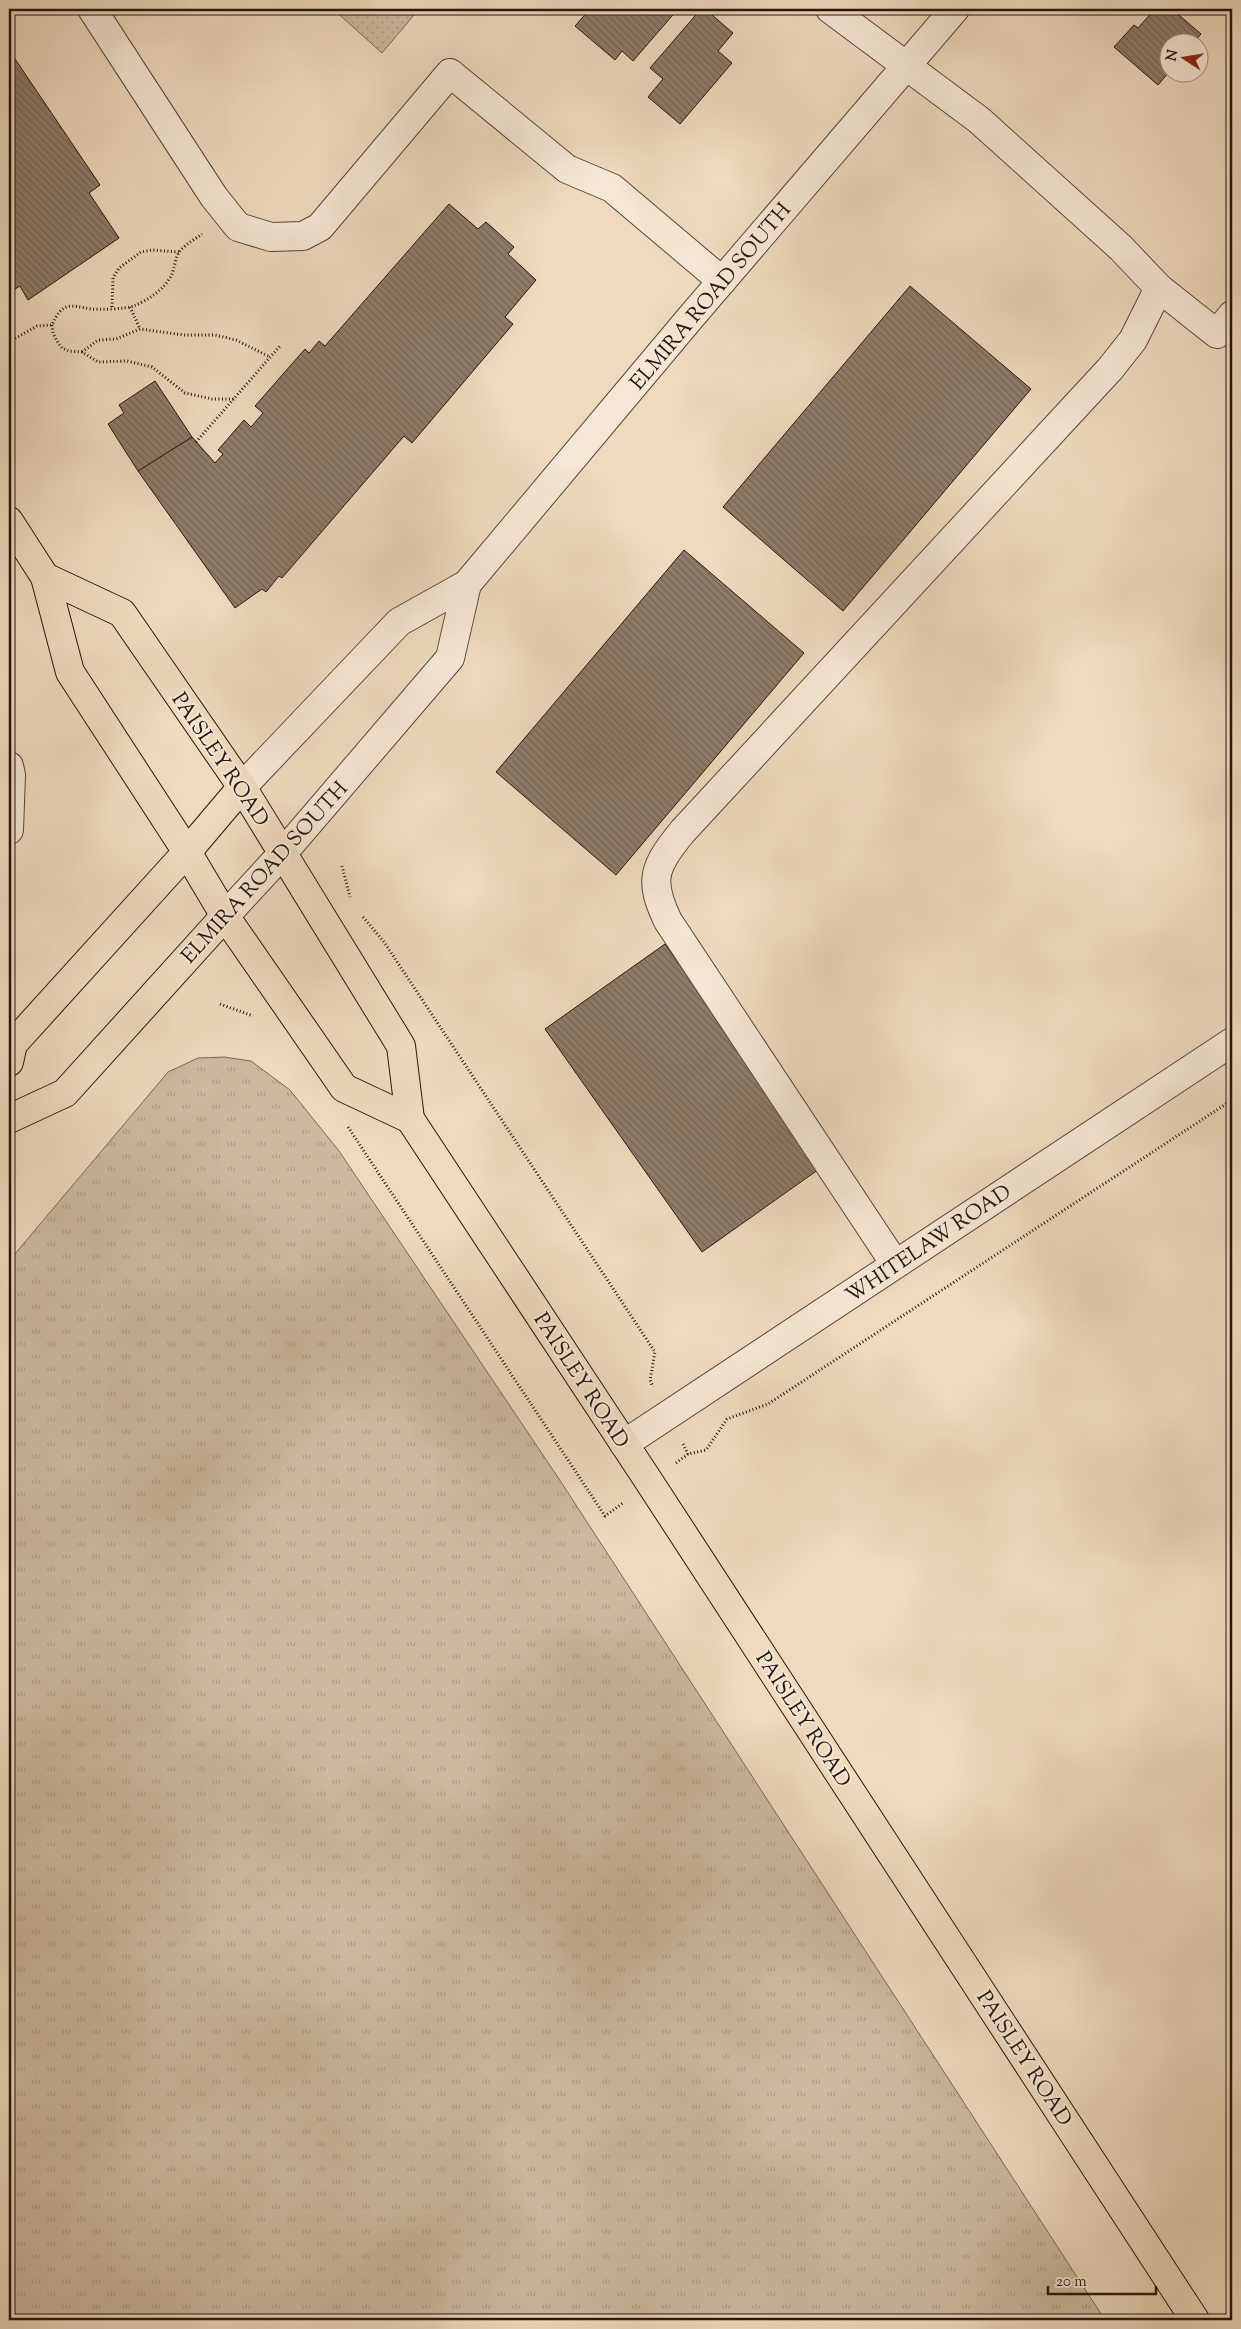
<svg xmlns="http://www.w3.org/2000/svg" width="1241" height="2329" font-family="'Sorts Mill Goudy',serif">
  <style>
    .grass { fill: url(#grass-tufts); stroke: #786858 }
    .park { fill: url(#park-dots); stroke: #786858 }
    .building { fill: url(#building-back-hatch); stroke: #24160f }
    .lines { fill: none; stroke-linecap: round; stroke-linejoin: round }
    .minor-casing { stroke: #57473b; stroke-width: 30 }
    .major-casing { stroke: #24160f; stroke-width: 30 }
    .path { stroke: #24160f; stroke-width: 3; stroke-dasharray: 1 2.5; stroke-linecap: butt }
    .minor { stroke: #f5e7d5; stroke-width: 28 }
    .major { stroke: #efdabe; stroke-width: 28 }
    .labels { text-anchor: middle; stroke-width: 4; stroke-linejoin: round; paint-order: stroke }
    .street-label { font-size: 21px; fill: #24160f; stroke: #f5e7d5 }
  </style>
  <defs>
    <pattern id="grass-tufts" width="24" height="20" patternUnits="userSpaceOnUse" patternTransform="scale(1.25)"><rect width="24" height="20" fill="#ccb9a0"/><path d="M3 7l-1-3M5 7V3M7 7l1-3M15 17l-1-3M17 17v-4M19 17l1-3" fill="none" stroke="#af9e89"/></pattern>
    <pattern id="park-dots" width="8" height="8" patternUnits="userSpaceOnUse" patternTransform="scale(1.25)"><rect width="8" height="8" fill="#ccb9a0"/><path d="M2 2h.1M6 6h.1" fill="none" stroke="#af9e89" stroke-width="1.8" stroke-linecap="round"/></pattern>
    <pattern id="building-back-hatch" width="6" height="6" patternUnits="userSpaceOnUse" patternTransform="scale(1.25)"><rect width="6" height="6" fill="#8e7c6a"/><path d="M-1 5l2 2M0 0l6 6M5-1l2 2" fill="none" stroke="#746556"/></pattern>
  </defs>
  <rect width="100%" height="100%" fill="#efdabe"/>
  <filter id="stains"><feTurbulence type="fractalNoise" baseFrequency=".004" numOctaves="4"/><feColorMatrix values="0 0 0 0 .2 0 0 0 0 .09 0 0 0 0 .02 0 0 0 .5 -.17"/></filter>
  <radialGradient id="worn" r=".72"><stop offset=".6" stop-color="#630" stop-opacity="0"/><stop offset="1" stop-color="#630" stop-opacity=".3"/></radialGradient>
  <polygon class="grass" points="224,1057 251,1061 290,1090 339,1151 563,1485 1105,2320 9,2320 9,1261 168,1072 198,1058"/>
  <polygon class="park" points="333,9 419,9 382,53"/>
  <g class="building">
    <polygon points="590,9 678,9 633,61 622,51 615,60 575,26"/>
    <polygon points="701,9 705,9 733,33 718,51 732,63 680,124 648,97 663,79 650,68"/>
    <polygon points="1155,9 1172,9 1201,34 1194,42 1168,42 1169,72 1158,85 1114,47 1134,25 1138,28"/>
    <polygon points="9,50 100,185 89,193 119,238 28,300 20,286 12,291 9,287"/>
    <polygon points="449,204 478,229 486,222 514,247 508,254 536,280 505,317 513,324 412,443 404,436 282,578 279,576 266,592 262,589 235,608 138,471 192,437 215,463 223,454 218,450 244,420 251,427 263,413 255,406 305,349 309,353 319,341 325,346"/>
    <polygon points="910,286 1031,389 843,611 723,507"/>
    <polygon points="155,381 192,437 138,471 108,424 124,413 119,405"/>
    <polygon points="684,550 804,653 616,875 496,772"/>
    <polygon points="665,944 822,1167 702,1252 545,1029"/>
  </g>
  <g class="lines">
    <g class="minor-casing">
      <g id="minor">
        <polyline points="92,9 214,197 238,227 271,237 303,236 320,227 450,73 567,169 612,188 722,281"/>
        <path d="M830,9L979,120L1121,248L1159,288L1133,340L1110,369L682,832C654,867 648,880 668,921L895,1264"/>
        <polyline points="1159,288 1217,334 1232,315"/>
        <polyline points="9,766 11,775 9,830"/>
        <polyline points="242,787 399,622 467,584 691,317 955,9"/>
        <polyline points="225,916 283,853 450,658 467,584"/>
        <polyline points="624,1444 1232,1042"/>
      </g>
    </g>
    <g class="major-casing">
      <g id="major">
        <polyline points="9,521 45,577 70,672 187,852 225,916 344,1088 410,1119"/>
        <polyline points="45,577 122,613 242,787 401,1046 410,1119 650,1483 1195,2320"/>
        <polyline points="9,1062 13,1044 187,852 242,787"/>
        <polyline points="9,1119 65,1093 225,916"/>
      </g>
    </g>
    <g class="path">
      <polyline points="112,307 113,278 119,268 141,252 152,250 179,252"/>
      <polyline points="130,307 140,329"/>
      <polyline points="52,325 53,333 58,343 62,348 69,351 82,352 98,362 127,361 152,367 185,393 212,399 234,399"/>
      <path d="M9,342L37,326L52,325C62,302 69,305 91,309C99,310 126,309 133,306C147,301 165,289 171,276C175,268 175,257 180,251C186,244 195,239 202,234"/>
      <polyline points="82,352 98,340 116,339 140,329 184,335 215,335 236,340 270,357"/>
      <polyline points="196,442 280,346"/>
      <polyline points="342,866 350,897"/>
      <polyline points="363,917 384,942 655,1352 650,1380 653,1387"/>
      <polyline points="220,1004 253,1016"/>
      <polyline points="348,1127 605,1516 623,1503"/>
      <polyline points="683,1444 688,1454"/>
      <polyline points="676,1463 688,1454 706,1450 727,1419 768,1404 1232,1100"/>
    </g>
    <use href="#minor" class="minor"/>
    <use href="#major" class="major"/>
  </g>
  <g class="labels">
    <g class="street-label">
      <text transform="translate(710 296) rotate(-50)" y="7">ELMIRA ROAD SOUTH</text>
      <text transform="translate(221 759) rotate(56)" y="7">PAISLEY ROAD</text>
      <text transform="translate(264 872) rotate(-48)" y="7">ELMIRA ROAD SOUTH</text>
      <text transform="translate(928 1243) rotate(-34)" y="7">WHITELAW ROAD</text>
      <text transform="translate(582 1380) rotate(57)" y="7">PAISLEY ROAD</text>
      <text transform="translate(804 1719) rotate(57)" y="7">PAISLEY ROAD</text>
      <text transform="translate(1025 2058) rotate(57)" y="7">PAISLEY ROAD</text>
    </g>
  </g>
  <rect width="1241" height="2329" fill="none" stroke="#efdabe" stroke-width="30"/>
  <rect x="10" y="10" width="1221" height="2309" fill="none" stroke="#24160f" stroke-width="2.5"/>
  <rect x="15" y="15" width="1211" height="2299" fill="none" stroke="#24160f"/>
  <g transform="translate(1184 58) rotate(282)"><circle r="24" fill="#f5e7d5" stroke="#a19386"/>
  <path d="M0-4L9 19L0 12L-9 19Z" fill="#8f2418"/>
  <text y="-8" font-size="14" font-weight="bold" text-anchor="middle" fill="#24160f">N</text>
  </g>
  <path d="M1048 2286v8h108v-8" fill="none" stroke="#24160f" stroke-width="2.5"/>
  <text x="1056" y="2286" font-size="15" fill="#24160f" stroke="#f5e7d5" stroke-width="4" paint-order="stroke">20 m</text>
  <rect width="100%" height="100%" filter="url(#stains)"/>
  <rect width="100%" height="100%" fill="url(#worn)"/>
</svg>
